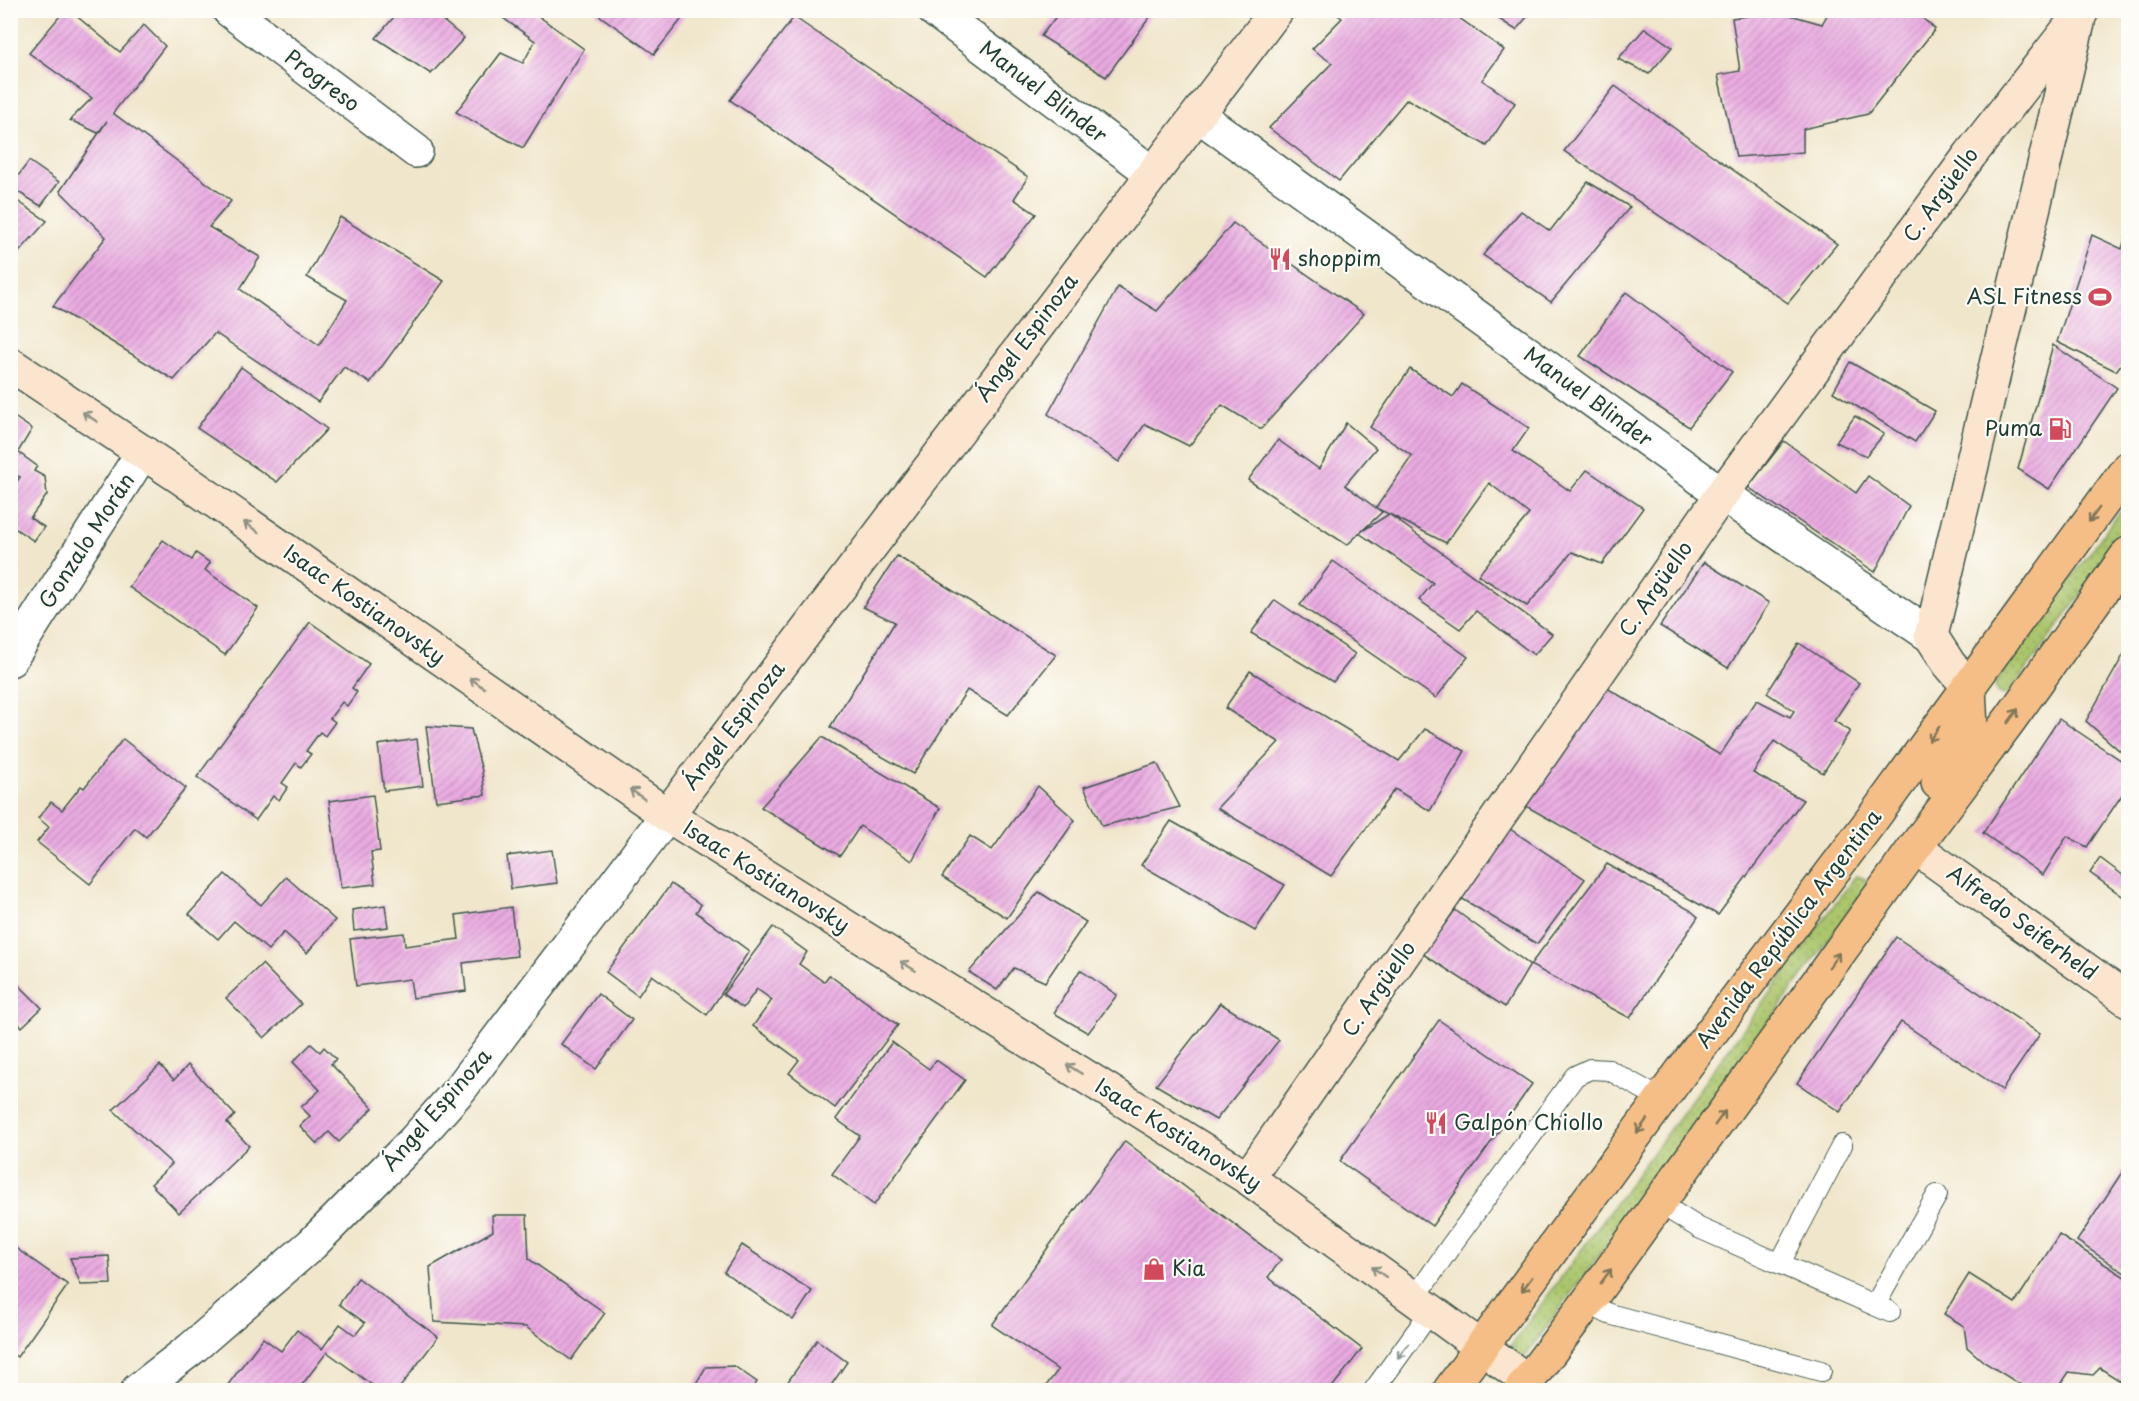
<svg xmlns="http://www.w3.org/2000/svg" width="2139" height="1401" font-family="'Playpen Sans',sans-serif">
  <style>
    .grass { fill: url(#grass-dots); stroke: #658250; stroke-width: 1.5 }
    .building { fill: url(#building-hatch) }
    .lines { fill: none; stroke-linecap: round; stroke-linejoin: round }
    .lane-casing { stroke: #3e564b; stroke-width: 22 }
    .street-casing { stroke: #3e564b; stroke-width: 36 }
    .secondary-casing { stroke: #3e564b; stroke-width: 36 }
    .highway-casing { stroke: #3e564b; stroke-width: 36 }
    .lane { stroke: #fff; stroke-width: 20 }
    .street { stroke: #fff; stroke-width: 33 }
    .secondary { stroke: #fbe5cf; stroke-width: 33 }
    .highway { stroke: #f6be87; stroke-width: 33 }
    .oneway { stroke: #8d9182 }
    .oneway2 { stroke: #807759 }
    .oneway3 { stroke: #8f9e9a }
    .labels { text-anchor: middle; stroke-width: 4.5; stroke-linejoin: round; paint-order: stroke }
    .street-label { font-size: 21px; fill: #1f3d34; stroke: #fdfcf7 }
    .poi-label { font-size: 21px; fill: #1f3d34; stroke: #fdfcf7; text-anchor: start }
  </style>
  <defs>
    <pattern id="grass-dots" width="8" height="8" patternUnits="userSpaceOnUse" patternTransform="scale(1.5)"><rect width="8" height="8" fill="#abc66c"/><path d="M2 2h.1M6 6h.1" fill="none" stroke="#8ba25a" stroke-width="1.8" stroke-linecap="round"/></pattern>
    <pattern id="building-hatch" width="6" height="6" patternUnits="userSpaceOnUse" patternTransform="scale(1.5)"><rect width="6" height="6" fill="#ebabe2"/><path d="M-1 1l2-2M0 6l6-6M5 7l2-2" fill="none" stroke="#be8cb8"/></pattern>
  </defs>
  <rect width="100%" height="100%" fill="#fdfcf7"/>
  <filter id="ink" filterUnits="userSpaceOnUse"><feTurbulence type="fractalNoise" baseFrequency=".0167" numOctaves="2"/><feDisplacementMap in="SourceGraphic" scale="12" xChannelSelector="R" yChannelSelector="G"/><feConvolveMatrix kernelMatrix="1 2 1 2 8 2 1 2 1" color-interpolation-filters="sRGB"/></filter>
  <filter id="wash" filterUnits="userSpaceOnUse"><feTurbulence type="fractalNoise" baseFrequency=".008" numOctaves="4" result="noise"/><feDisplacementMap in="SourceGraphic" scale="24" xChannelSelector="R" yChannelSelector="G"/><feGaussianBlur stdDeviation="1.35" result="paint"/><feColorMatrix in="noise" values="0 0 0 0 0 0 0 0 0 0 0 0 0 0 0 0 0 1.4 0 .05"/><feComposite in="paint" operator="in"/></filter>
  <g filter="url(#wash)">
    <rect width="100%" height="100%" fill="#f0e6cb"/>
    <g class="grass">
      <polygon points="2128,500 2128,529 2009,694 2002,695 1997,692 1995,683"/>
      <polygon points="1857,876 1865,879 1867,887 1524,1358 1510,1351 1510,1347 1854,878"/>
    </g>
    <g id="blocks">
      <g class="building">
        <polygon points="65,10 69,10 120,52 144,25 165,46 113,113 231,201 209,227 260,257 240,289 319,345 347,300 307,277 340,217 444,281 370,383 344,367 318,402 215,333 174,380 53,306 106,237 60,191 107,121 98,133 70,120 92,98 29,53"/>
        <polygon points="400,10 430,10 464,38 431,74 376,38"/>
        <polygon points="492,10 530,10 584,49 523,148 456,112 501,53 523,63 535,41"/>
        <polygon points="598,10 689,10 654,54 596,13"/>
        <polygon points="1061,10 1155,10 1106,77 1041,36"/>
        <polygon points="1331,10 1382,10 1387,14 1390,10 1448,10 1504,50 1482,80 1515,103 1487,146 1407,99 1339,181 1269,128 1332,63 1312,49 1342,18"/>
        <polygon points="1485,10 1533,10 1516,30"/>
        <polygon points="1830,10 1913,10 1935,29 1868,114 1803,129 1803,152 1736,157 1718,75 1740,71 1732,18 1780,12 1822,24"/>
        <polygon points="794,17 1028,177 1014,199 1036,214 987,277 730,100"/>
        <polygon points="1645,28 1672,47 1649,74 1618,59"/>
        <polygon points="1615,86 1837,244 1788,303 1564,151"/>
        <polygon points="29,161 59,182 41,206 10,187"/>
        <polygon points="1588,182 1630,207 1551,302 1483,255 1521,211 1550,231"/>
        <polygon points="10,196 47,221 10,262"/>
        <polygon points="1233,223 1364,314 1261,429 1222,405 1189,446 1145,424 1119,462 1048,414 1118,287 1157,311"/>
        <polygon points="2128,229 2128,355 2116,371 2057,342 2092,235 2122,249"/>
        <polygon points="1626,292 1732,372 1689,427 1580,356"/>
        <polygon points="2053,345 2117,388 2049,489 2018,469"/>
        <polygon points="1850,362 1935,411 1915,442 1833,392"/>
        <polygon points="241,367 327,429 277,482 197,428"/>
        <polygon points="1410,369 1453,397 1462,384 1529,428 1513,451 1570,491 1587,470 1643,508 1602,564 1572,552 1527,606 1478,575 1529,514 1489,483 1446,543 1389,514 1552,634 1534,655 1476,611 1460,629 1419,600 1433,583 1359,533 1389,514 1376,508 1382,512 1347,545 1248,480 1278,440 1319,469 1346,423 1376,448 1345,485 1376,508 1412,456 1370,427"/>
        <polygon points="10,414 32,429 18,452 37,466 34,471 45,477 47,495 30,518 44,527 34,541 10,525 10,491 20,477 10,472"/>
        <polygon points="1855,416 1884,434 1866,456 1836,442"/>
        <polygon points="1784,441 1856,493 1868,476 1909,506 1875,572 1748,487"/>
        <polygon points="163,540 192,560 196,553 210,563 205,570 258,608 225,655 129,587"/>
        <polygon points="897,556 1056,655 1008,715 967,690 913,774 830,727 895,622 863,607"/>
        <polygon points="1333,561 1468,657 1436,698 1300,605"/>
        <polygon points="1704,562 1769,603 1728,668 1660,626"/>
        <polygon points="1275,600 1355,654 1333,682 1251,633"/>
        <polygon points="310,622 369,664 352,688 357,692 347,706 342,702 330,718 335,722 325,736 320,732 306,751 311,754 301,767 296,763 282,783 288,787 279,800 273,796 256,820 197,777"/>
        <polygon points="1799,643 1859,683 1834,721 1850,731 1823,773 1774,741 1753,773 1803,800 1718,915 1526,806 1607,688 1720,755 1757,700 1790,717 1794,711 1767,693"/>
        <polygon points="2128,647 2128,758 2086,721"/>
        <polygon points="1250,671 1399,761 1425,729 1465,751 1430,811 1395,789 1331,876 1217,808 1279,742 1225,708"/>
        <polygon points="2059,719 2128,765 2128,786 2087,847 2067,836 2043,875 1983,833"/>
        <polygon points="426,726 471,729 482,771 485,795 436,801"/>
        <polygon points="822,737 940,808 912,861 860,826 840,856 761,807"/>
        <polygon points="123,739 186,788 146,837 135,828 90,884 37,842 49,827 38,818 51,802 62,810 81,786 84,788"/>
        <polygon points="417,739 423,786 384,791 378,745"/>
        <polygon points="1157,763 1180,807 1102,826 1084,787"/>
        <polygon points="1038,786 1075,820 1007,918 942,877 970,836 992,850"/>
        <polygon points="373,795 380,851 371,852 375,884 341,888 329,801"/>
        <polygon points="1171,821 1285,885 1255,931 1141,865"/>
        <polygon points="1510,829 1585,879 1537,944 1461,898"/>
        <polygon points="552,850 557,883 511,889 507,856"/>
        <polygon points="2100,858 2128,879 2128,900 2090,873"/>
        <polygon points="1607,864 1690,910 1698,917 1630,1018 1530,965"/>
        <polygon points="225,874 261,905 286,877 335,920 307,953 284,932 268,950 234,921 218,939 189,914"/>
        <polygon points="671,884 701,905 696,912 749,951 707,1015 652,975 638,996 606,972"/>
        <polygon points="1039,892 1086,922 1045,982 1014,968 997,990 969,972"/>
        <polygon points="385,905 388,927 354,931 352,910"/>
        <polygon points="511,907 517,956 463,963 466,991 413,998 410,979 356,986 350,939 404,933 405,946 459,939 456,915"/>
        <polygon points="1455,910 1530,965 1505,1007 1423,954"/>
        <polygon points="773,927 807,952 799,964 824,982 829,975 898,1025 835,1108 789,1073 799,1060 753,1026 772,1000 757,989 743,1008 723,994"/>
        <polygon points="1896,937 2040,1034 2002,1090 1901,1022 1840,1112 1797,1083"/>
        <polygon points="262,964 301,1004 264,1038 226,998"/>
        <polygon points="1080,970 1117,995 1088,1033 1054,1013"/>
        <polygon points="15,981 42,1008 22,1027 10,1015 10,985"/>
        <polygon points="598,994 632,1020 596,1069 561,1044"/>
        <polygon points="1220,1003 1279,1040 1216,1120 1156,1085"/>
        <polygon points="1439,1020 1532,1084 1432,1226 1340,1161"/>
        <polygon points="892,1042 929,1069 936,1060 965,1080 874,1205 832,1174 860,1136 836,1119"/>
        <polygon points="311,1044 320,1052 324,1047 336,1059 331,1064 373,1108 339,1142 329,1132 317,1144 300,1126 310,1116 301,1107 320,1090 293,1062"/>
        <polygon points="160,1065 174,1080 188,1065 235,1115 227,1123 249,1146 179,1213 151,1184 172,1164 113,1110"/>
        <polygon points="1125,1141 1281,1260 1268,1277 1362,1349 1330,1390 1089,1390 1085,1388 1083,1390 1043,1390 1058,1370 992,1325"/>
        <polygon points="2128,1163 2128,1275 2077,1241"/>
        <polygon points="492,1215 527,1215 529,1259 605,1313 571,1360 526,1327 434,1322 430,1267 493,1231"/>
        <polygon points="2059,1235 2128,1279 2128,1386 2100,1368 2093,1375 2069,1372 2057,1390 2029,1390 1984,1362 1967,1347 1964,1326 1944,1314 1969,1274 2015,1303"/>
        <polygon points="10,1244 68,1285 17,1357 10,1352"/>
        <polygon points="742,1245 812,1291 793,1320 724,1272"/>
        <polygon points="109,1256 111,1284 81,1285 70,1258"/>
        <polygon points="358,1278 438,1337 398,1390 379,1390 327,1352 298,1390 224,1390 263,1338 281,1351 297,1330 322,1349 340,1324 355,1335 365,1323 339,1304"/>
        <polygon points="817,1340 847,1362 828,1390 782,1390"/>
        <polygon points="734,1366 757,1382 752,1390 692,1390 706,1367"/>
      </g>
    </g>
  </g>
  <g filter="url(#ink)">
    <use href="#blocks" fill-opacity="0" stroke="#3e564b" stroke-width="1.5"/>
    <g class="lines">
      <g class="lane-casing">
        <g id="lane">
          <polyline points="1659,1203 1699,1228 1890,1312"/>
          <polyline points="1780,1263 1842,1145"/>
          <polyline points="1415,1298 1450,1247 1575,1076 1590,1069 1609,1070 1661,1099"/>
          <polyline points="1587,1303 1609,1314 1821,1371"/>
          <polyline points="1875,1305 1937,1195"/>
          <polyline points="1374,1390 1431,1311"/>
        </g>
      </g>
      <g class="street-casing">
        <g id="street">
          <polyline points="229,10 416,151"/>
          <polyline points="934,10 1152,173"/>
          <polyline points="1198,115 1722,494 1931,636"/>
          <polyline points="10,660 143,452"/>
          <polyline points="138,1390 191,1349 312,1244 414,1141 461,1088 667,815"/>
        </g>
      </g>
      <g class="secondary-casing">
        <g id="secondary">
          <polyline points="10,364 180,477 667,815 1248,1178 1528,1381"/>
          <polyline points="1969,687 1949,664 1931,636 2078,23"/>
          <polyline points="667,815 1277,10"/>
          <polyline points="1915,847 2128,1000"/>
          <polyline points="1248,1178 1722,494 1970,155 2081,13"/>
        </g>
      </g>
      <g class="highway-casing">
        <g id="highway">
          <polyline points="1938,783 1971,729 1969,687"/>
          <polyline points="1450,1390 1682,1071 1873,818 2128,468"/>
          <polyline points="1521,1390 1587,1303 1915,847 2011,718 2128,554"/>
        </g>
      </g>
      <use href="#lane" class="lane"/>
      <use href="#street" class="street"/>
      <use href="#secondary" class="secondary"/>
      <use href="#highway" class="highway"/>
    </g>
    <defs><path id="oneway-shaft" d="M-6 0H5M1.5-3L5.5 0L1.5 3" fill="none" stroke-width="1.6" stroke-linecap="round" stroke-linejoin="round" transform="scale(1.5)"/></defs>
    <g class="oneway">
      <use href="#oneway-shaft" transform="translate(90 417) rotate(-147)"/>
      <use href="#oneway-shaft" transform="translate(251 527) rotate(-145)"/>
      <use href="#oneway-shaft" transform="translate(477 683) rotate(-145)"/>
      <use href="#oneway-shaft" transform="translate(637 794) rotate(-145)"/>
      <use href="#oneway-shaft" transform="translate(908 966) rotate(-148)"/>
      <use href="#oneway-shaft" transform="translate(1074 1069) rotate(-148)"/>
      <use href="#oneway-shaft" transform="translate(1379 1272) rotate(-144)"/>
    </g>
    <g class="oneway2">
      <use href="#oneway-shaft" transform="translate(2094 515) rotate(126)"/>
      <use href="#oneway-shaft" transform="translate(2013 716) rotate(-54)"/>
      <use href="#oneway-shaft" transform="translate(1934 734) rotate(126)"/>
      <use href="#oneway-shaft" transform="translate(1834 960) rotate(-55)"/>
      <use href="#oneway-shaft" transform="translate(1720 1118) rotate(-54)"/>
      <use href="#oneway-shaft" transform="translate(1642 1126) rotate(126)"/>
      <use href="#oneway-shaft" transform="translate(1606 1276) rotate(-54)"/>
      <use href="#oneway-shaft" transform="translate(1527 1284) rotate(126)"/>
    </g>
    <use class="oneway3" href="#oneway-shaft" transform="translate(1403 1351) rotate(127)"/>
  </g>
  <defs>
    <g id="restaurant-bare" transform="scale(1.8)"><path d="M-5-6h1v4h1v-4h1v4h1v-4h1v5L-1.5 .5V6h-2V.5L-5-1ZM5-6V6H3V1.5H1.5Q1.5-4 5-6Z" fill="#d1495b" stroke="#fdfcf7" stroke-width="2.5" paint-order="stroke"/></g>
    <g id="stadium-bare" transform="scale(1.8)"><path d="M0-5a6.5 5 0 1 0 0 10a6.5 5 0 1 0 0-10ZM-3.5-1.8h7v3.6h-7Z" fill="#d1495b" stroke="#fdfcf7" stroke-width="2.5" paint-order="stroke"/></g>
    <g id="fuel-bare" transform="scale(1.8)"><path d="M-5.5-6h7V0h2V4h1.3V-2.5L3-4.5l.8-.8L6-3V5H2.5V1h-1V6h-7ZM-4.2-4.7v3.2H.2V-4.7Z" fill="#d1495b" stroke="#fdfcf7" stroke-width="2.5" paint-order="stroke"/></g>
    <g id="shop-bare" transform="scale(1.8)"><path d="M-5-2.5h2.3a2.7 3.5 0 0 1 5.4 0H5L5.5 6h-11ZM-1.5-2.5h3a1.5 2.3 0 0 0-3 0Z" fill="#d1495b" stroke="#fdfcf7" stroke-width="2.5" paint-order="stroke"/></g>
  </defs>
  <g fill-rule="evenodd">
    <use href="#restaurant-bare" x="1280" y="259"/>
    <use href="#stadium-bare" x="2100" y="297"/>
    <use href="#fuel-bare" x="2060" y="429"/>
    <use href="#restaurant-bare" x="1436" y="1123"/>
    <use href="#shop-bare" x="1154" y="1269"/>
  </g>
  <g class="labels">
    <g class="street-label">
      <text transform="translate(322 81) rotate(37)" y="7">Progreso</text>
      <text transform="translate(1043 92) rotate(37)" y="7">Manuel Blinder</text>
      <text transform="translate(1941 195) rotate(-54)" y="7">C. Argüello</text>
      <text transform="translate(1027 338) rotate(-53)" y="7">Ángel Espinoza</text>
      <text transform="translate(1588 397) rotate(36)" y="7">Manuel Blinder</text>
      <text transform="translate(87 541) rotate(-57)" y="7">Gonzalo Morán</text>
      <text transform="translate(1656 589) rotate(-55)" y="7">C. Argüello</text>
      <text transform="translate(364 605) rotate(35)" y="7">Isaac Kostianovsky</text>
      <text transform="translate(734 726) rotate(-53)" y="7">Ángel Espinoza</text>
      <text transform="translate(766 877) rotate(32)" y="7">Isaac Kostianovsky</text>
      <text transform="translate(2022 923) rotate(36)" y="7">Alfredo Seiferheld</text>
      <text transform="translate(1789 929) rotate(-53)" y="7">Avenida República Argentina</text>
      <text transform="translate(1379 989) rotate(-55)" y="7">C. Argüello</text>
      <text transform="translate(437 1110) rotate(-49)" y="7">Ángel Espinoza</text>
      <text transform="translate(1178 1135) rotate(32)" y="7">Isaac Kostianovsky</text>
    </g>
    <g class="poi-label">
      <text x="1298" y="266">shoppim</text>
      <text x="2082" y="304" text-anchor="end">ASL Fitness</text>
      <text x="2042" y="436" text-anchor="end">Puma</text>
      <text x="1454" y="1130">Galpón Chiollo</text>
      <text x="1172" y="1276">Kia</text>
    </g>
  </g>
  <rect width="2139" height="1401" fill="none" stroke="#fdfcf7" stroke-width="36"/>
</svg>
